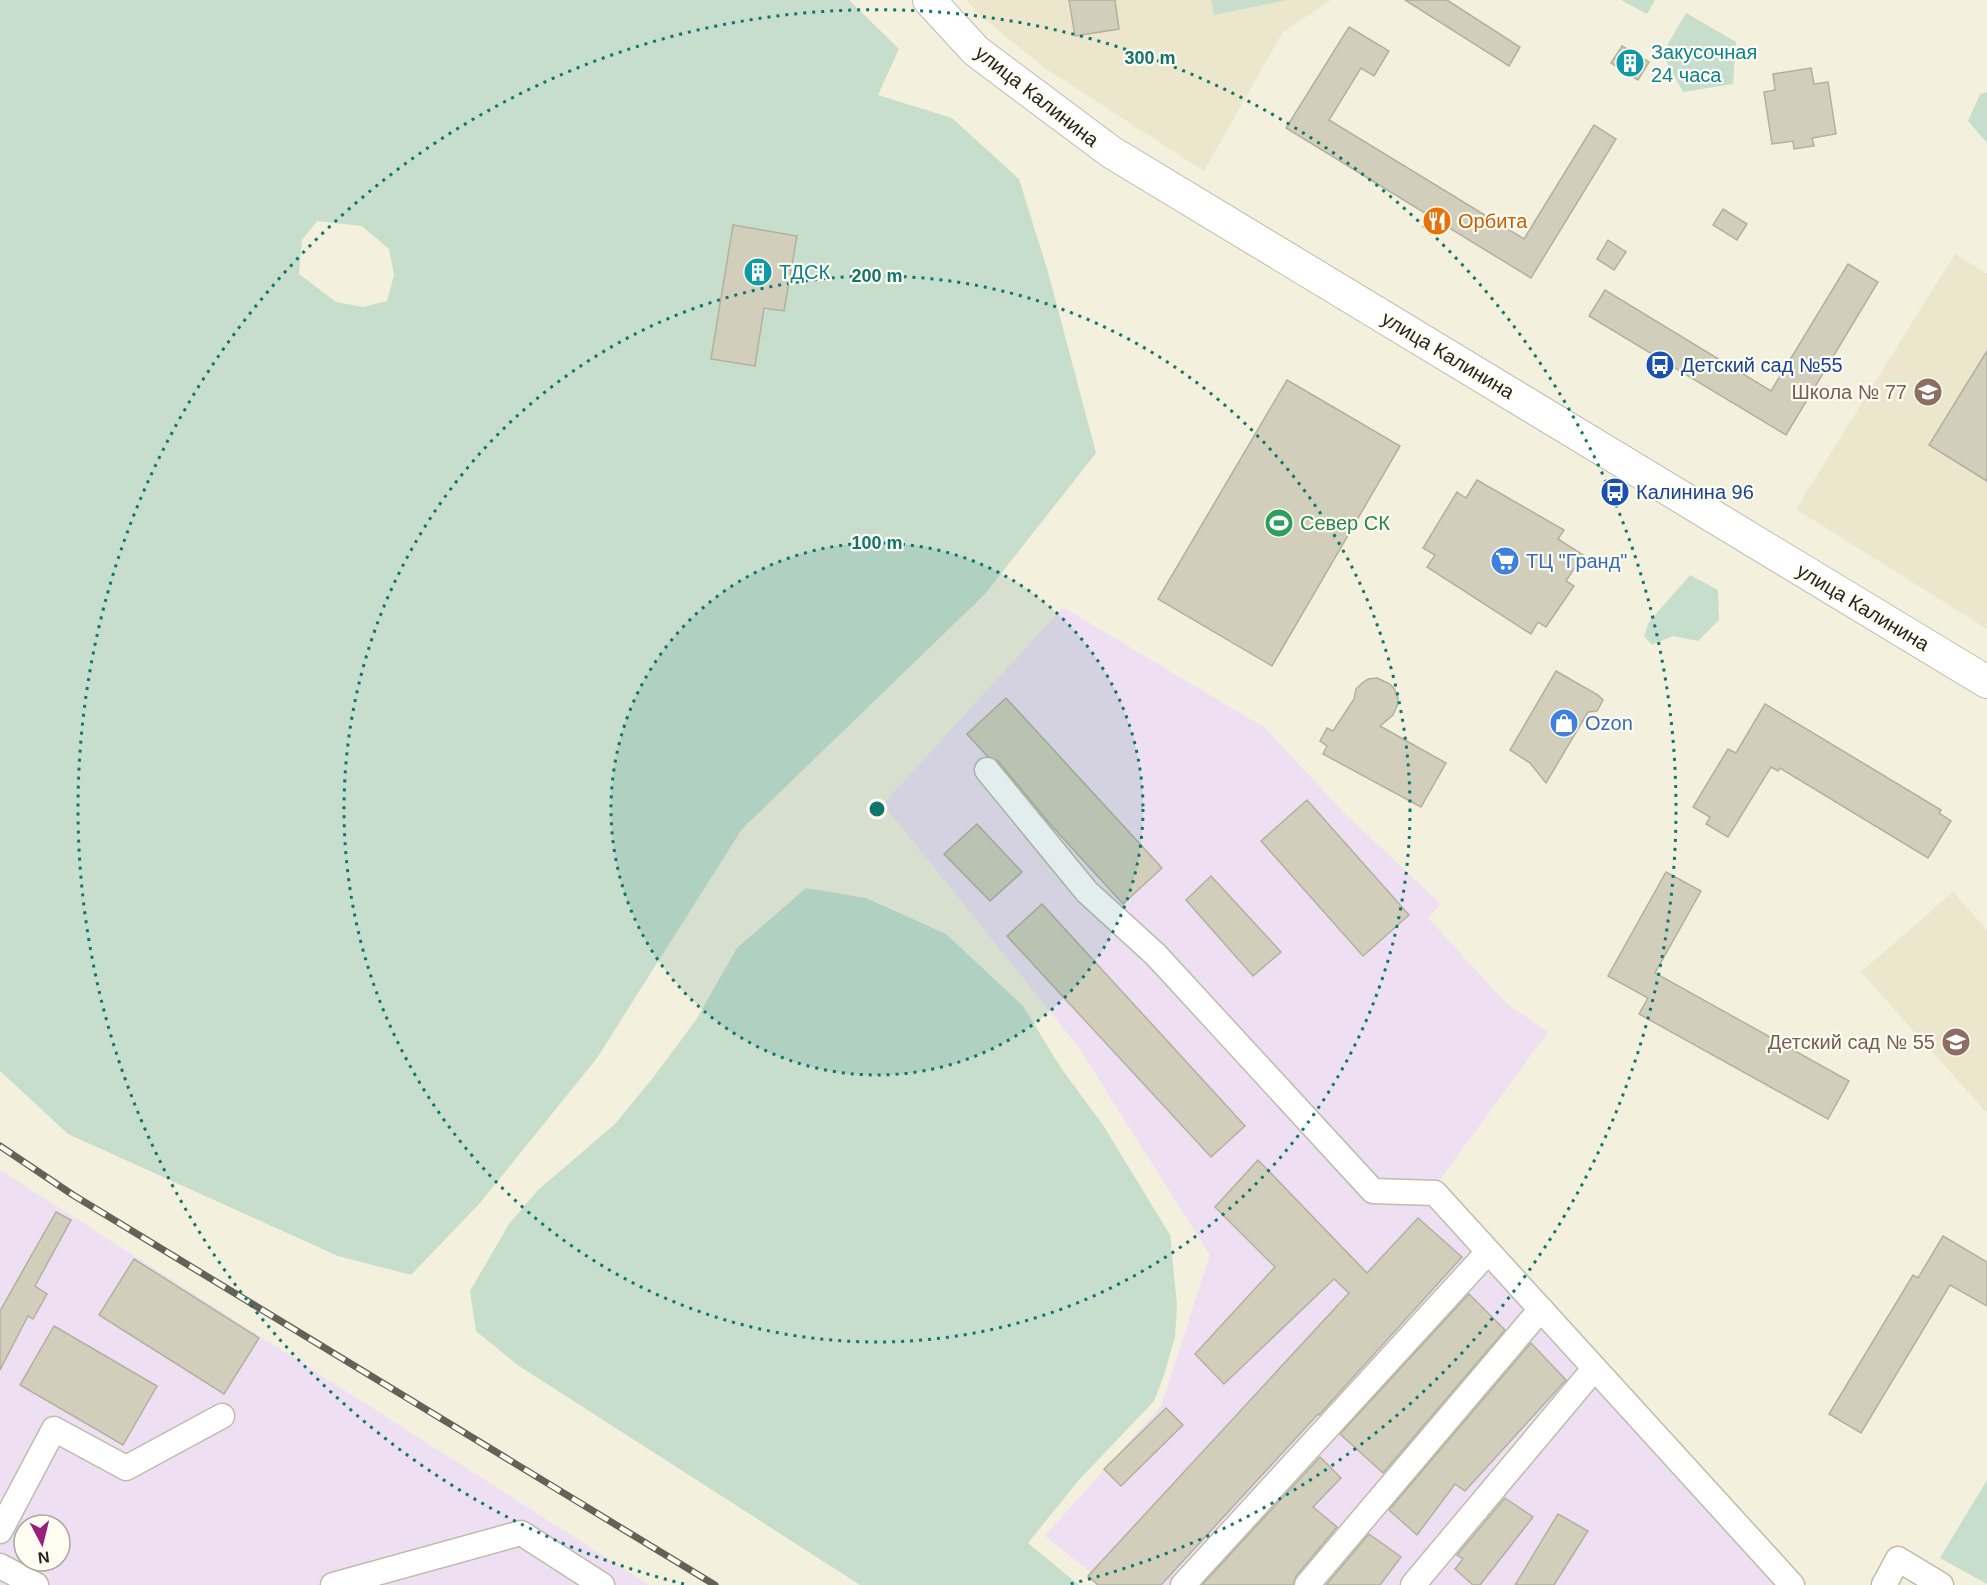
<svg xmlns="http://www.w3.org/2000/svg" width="1987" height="1585" font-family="Arial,sans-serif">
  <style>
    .built { fill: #ebe6cc }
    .industrial { fill: #efdff2; fill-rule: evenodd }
    .green { fill: #c7decd; fill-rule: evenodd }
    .building { fill: #d1cebc; stroke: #b3b09e; stroke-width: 1.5 }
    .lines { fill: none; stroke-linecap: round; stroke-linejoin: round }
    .minor-casing { stroke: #bfbcaa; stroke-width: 27 }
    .major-casing { stroke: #bfbcaa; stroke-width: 34 }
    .minor { stroke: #fff; stroke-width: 24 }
    .major { stroke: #fff; stroke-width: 32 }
    .rail-casing { stroke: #646258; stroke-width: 7 }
    .rail { stroke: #fffdf2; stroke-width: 4.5; stroke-dasharray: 14; stroke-linecap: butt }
    .ring { fill: none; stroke: #0f766e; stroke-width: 3; stroke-dasharray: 3 6 }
    .labels { text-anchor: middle; stroke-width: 4.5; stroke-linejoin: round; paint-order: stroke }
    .culture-label { font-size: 20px; fill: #0d838f; stroke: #fffdf2; text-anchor: start }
    .street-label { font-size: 20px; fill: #26241e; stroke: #fffdf2 }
    .food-label { font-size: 20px; fill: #c56008; stroke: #fffdf2; text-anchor: start }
    .transit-label { font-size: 20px; fill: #164399; stroke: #fffdf2; text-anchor: start }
    .education-label { font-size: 20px; fill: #785e54; stroke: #fffdf2; text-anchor: end }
    .leisure-label { font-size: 20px; fill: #27864d; stroke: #fffdf2; text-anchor: start }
    .shop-label { font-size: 20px; fill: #366cbe; stroke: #fffdf2; text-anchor: start }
    .centre { fill: #0f766e; stroke: #fffdf2; stroke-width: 3 }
    .ring-label { font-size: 18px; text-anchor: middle; font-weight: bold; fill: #0f766e; stroke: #fffdf2; stroke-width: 4.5; stroke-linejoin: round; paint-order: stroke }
  </style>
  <rect width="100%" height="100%" fill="#f3f0dd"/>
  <g class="built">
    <polygon points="966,0 1331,0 1283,32 1204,171 1045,68 984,19"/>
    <polygon points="1955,254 1987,274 1987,629 1796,509"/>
    <polygon points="1953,892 1987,930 1987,1113 1861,972"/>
  </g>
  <g class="industrial">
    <polygon points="1063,607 1265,728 1346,815 1441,904 1428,918 1507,1004 1548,1032 1439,1181 1800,1585 1107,1585 1045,1536 1161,1406 1210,1255 1077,1045 883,804"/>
    <path d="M0,1170L649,1585H0ZM24,1525H60V1561H24Z"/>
  </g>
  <g class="green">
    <path d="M0,0H849L899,49L878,95L952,118L1019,179L1048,272L1096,453L985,594L742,829L597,1058L480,1203L411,1275L338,1256L68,1134L0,1071ZM317,221L362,226L389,249L394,275L387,301L363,307L336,302L299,274L302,240Z"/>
    <polygon points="1211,0 1287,0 1214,15"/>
    <polygon points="1621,0 1655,0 1647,14"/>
    <polygon points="1686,13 1736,42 1733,84 1683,92 1662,54"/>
    <polygon points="1987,92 1987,143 1968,121 1980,94"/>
    <polygon points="1690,575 1718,590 1719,620 1698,641 1673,636 1652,645 1644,636 1649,622"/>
    <polygon points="806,888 866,898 946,934 1023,1006 1061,1068 1103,1125 1170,1235 1177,1305 1175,1337 1164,1375 1154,1401 1078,1481 1028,1543 1079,1585 860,1585 519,1366 476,1331 470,1291 509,1224 538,1190 615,1124 652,1079 696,1020 737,948"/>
    <polygon points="1987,1480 1987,1584 1940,1558"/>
  </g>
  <g class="building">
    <polygon points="1069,0 1115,0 1119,29 1075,36"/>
    <polygon points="1405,0 1447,0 1520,47 1509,66"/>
    <polygon points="1349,27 1389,51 1374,76 1361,68 1329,120 1524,239 1594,125 1616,139 1531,278 1286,128"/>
    <polygon points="1622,46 1649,62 1638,80 1611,63"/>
    <polygon points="1811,68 1814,84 1828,82 1836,134 1812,138 1814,146 1794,149 1793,141 1772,144 1764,92 1775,90 1773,74"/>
    <polygon points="1723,209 1747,224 1737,240 1713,225"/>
    <polygon points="733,225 797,236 784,311 764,308 755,366 711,359"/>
    <polygon points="1608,240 1626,252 1614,270 1597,259"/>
    <polygon points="1848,264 1878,282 1786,435 1589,316 1605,290 1771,391"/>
    <polygon points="1987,351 1987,481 1929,445"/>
    <polygon points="1287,380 1400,446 1272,666 1158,599"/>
    <polygon points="1477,480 1564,530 1558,539 1583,555 1566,581 1574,586 1546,627 1538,622 1531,634 1427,567 1435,555 1423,548 1457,492 1466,498"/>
    <polygon points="1556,671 1598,695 1603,700 1597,711 1588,712 1546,783 1530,763 1510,750"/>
    <polygon points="1377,678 1390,684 1395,690 1398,698 1397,706 1393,715 1380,726 1446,763 1421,807 1323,754 1327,746 1320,741 1327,728 1333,731 1354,699 1356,689 1361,684 1368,679"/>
    <polygon points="1006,698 1162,868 1123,904 1050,824 998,761 987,756 967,734"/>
    <polygon points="1765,704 1941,810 1939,813 1951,821 1928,858 1780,768 1778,771 1771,767 1728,837 1706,824 1710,817 1693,807 1728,749 1736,753"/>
    <polygon points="1307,800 1409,915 1363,956 1261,841"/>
    <polygon points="977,824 1022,872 990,901 944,854"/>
    <polygon points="1666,872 1701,891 1655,973 1849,1081 1828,1119 1639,1014 1648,998 1608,976"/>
    <polygon points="1211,876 1281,952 1253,976 1186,900"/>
    <polygon points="1042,904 1245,1126 1211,1157 1007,936"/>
    <polygon points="1258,1160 1367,1273 1418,1218 1462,1257 1319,1415 1318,1414 1161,1585 1098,1585 1088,1576 1349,1293 1334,1279 1224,1384 1195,1354 1275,1267 1215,1207"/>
    <polygon points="56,1212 71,1220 35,1286 47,1294 33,1319 28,1316 0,1370 0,1311"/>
    <polygon points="1943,1236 1987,1262 1987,1306 1950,1285 1861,1433 1829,1414 1913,1275 1918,1278"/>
    <polygon points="134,1259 259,1338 224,1394 99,1315"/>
    <polygon points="1469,1294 1505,1330 1383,1473 1340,1434"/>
    <polygon points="54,1326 157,1386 123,1445 20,1385"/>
    <polygon points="1531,1343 1566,1380 1465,1491 1455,1484 1417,1535 1389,1510"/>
    <polygon points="1166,1408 1183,1425 1121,1486 1104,1469"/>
    <polygon points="1320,1457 1341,1478 1313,1507 1337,1527 1296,1576 1293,1585 1202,1585"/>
    <polygon points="1505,1498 1533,1517 1480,1585 1473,1585 1455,1569 1463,1559 1457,1555"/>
    <polygon points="1558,1514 1588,1531 1554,1585 1515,1585"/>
    <polygon points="1369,1534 1401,1557 1380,1585 1326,1585"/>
  </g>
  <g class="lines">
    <g class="minor-casing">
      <g id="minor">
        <polyline points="987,770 1087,892 1156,955 1373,1191 1435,1193 1792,1585"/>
        <polyline points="0,1531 54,1429 126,1468 222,1416"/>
        <polyline points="0,1566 36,1585"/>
        <polyline points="333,1585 521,1533 602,1585"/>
        <polyline points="1183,1585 1488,1252"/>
        <polyline points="1307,1585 1541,1309"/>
        <polyline points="1413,1585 1594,1369"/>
        <polyline points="1884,1585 1898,1559 1941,1585"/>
      </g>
    </g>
    <g class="major-casing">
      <polyline id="major" points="929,0 976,51 1111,152 1987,682"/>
    </g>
    <use href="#minor" class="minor"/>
    <use href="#major" class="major"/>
    <g class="rail-casing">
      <polyline id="rail" points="0,1146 73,1195 715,1585"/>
    </g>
    <use href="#rail" class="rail"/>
  </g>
  <circle cx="877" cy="809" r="266" fill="#0f766e" fill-opacity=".12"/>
  <g class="ring">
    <circle cx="877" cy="809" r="266"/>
    <circle cx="877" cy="809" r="533"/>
    <path d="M684 1584A799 799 0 1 1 1070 1584"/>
  </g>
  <defs>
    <g id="building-disc" transform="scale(1.5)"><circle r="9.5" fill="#0f9aa8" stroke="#fffdf2"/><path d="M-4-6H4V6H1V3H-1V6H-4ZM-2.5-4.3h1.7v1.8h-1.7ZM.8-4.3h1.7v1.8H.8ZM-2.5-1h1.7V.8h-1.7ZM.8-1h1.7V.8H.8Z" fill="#fff"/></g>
    <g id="restaurant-disc" transform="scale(1.5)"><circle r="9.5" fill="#e8710a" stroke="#fffdf2"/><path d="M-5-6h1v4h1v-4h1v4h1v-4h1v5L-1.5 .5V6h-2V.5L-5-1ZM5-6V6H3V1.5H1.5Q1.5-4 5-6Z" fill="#fff"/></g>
    <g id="bus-disc" transform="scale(1.5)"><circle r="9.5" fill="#1a4fb4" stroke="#fffdf2"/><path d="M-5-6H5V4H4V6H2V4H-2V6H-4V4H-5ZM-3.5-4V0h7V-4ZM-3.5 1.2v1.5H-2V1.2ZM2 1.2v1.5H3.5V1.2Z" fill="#fff"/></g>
    <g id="school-disc" transform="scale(1.5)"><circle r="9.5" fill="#8d6e63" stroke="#fffdf2"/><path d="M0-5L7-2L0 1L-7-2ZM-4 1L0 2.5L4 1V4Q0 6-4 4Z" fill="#fff"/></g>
    <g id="stadium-disc" transform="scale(1.5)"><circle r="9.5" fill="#2e9e5b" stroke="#fffdf2"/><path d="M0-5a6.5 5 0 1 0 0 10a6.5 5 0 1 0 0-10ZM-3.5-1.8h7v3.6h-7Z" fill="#fff"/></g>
    <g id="supermarket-disc" transform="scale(1.5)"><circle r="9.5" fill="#3f7fe0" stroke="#fffdf2"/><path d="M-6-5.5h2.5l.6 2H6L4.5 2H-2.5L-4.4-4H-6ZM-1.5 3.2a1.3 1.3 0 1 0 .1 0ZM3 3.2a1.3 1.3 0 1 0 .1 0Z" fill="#fff"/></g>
    <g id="shop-disc" transform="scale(1.5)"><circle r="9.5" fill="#3f7fe0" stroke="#fffdf2"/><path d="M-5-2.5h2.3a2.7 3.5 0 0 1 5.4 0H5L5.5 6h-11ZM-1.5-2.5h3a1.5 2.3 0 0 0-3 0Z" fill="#fff"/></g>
  </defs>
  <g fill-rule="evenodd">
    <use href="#building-disc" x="1630" y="63"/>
    <use href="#restaurant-disc" x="1437" y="221"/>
    <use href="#building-disc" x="758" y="272"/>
    <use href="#bus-disc" x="1660" y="365"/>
    <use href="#school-disc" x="1928" y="392"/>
    <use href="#bus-disc" x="1615" y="492"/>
    <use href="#stadium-disc" x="1279" y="523"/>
    <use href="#supermarket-disc" x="1505" y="561"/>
    <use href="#shop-disc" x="1564" y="723"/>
    <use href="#school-disc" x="1956" y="1042"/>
  </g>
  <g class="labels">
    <g class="culture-label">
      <text x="1651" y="59">Закусочная<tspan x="1651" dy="23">24 часа</tspan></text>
      <text x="779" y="279">ТДСК</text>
    </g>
    <g class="street-label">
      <text transform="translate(1037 96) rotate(38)" y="7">улица Калинина</text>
      <text transform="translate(1448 355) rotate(31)" y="7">улица Калинина</text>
      <text transform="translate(1863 607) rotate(31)" y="7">улица Калинина</text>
    </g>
    <g class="food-label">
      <text x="1458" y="228">Орбита</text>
    </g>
    <g class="transit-label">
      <text x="1681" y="372">Детский сад №55</text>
      <text x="1636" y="499">Калинина 96</text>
    </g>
    <g class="education-label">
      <text x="1907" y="399">Школа № 77</text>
      <text x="1935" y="1049">Детский сад № 55</text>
    </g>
    <g class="leisure-label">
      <text x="1300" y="530">Север СК</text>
    </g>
    <g class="shop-label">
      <text x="1526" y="568">ТЦ "Гранд"</text>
      <text x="1585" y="730">Ozon</text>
    </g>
  </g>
  <circle cx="877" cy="809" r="9" class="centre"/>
  <g class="ring-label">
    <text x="1150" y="64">300 m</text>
    <text x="877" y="282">200 m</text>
    <text x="877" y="549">100 m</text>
  </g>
  <g transform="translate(42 1543) rotate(173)"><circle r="28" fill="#fffdf2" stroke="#a8a69d" stroke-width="1.5"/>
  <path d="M0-4.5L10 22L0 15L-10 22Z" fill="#98207a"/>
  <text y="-9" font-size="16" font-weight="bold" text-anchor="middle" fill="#26241e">N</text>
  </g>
</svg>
